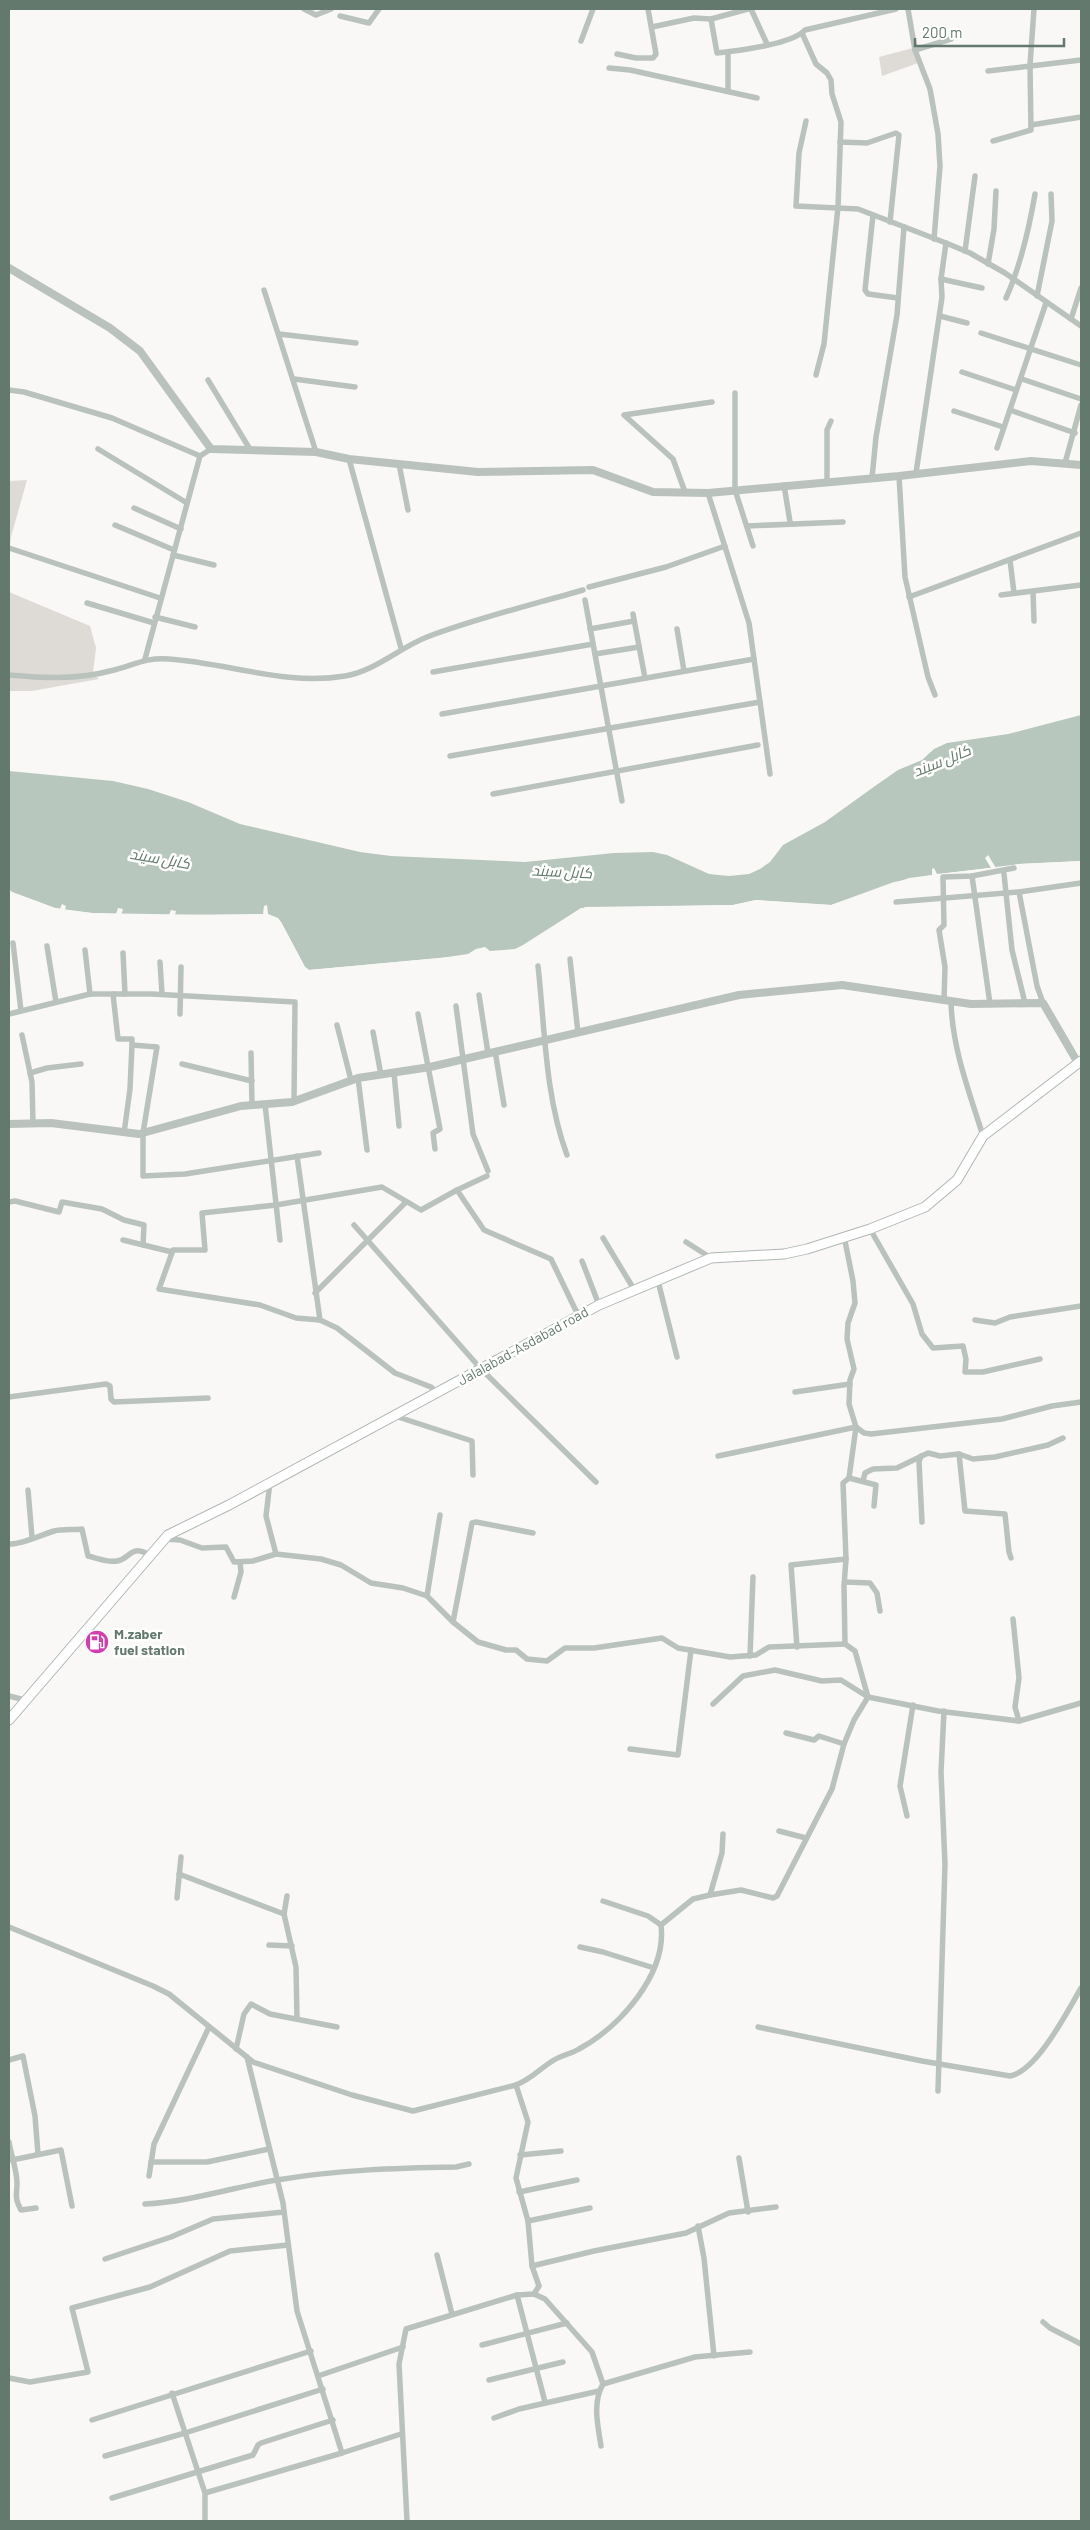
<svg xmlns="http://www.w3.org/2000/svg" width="1090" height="2530" font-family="Barlow,Cairo,sans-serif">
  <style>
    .green { fill: #dedbd7 }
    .water { fill: #b8c7bd }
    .pier { fill: #f9f8f7 }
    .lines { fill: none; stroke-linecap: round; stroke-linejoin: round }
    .primary-casing { stroke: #afb8b3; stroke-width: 11 }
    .minor { stroke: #bac2be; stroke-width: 5.5 }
    .tertiary { stroke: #bac2be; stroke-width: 8 }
    .primary { stroke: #fff; stroke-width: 9 }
    .labels { text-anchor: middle; stroke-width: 5; stroke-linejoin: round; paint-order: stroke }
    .street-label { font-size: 14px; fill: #63796d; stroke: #fff }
    .poi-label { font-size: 14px; font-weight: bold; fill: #63796d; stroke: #fff; text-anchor: start }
    .water-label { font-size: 15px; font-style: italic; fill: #627969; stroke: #fff }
  </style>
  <rect width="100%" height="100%" fill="#f9f8f7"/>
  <g class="green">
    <polygon points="913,48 918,63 882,76 879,57"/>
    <polygon points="27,480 11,537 9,553 9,481"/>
    <polygon points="9,592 90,626 96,648 93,673 99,679 32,691 9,691"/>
  </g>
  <polygon class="water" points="1081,715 1081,861 1019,864 909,878 831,905 756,900 733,905 581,908 523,945 515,949 490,951 485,947 476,949 468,954 441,958 309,970 305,967 281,922 272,916 92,913 55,908 9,891 9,771 113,781 148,789 188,802 240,824 360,852 391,856 525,862 614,853 653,852 667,855 709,874 729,876 749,874 760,869 770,862 783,845 825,822 875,786 898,770 922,760 934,749 947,743 1008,734"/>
  <g class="pier">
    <polygon points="988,855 996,868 1019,864 1081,861 1081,864 1021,866 910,881 829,908 756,903 733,907 580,911 585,907 733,905 756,900 831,905 894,882 932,875 932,869 934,868 937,874 991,868 985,858"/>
    <polygon points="9,889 12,892 55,908 60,909 62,904 66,906 65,910 92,913 116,914 118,908 123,909 121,915 169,915 171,910 176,911 175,915 263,914 264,906 267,905 268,914 278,918 281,922 305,967 309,970 471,955 433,961 309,973 303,968 279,924 272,918 121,917 70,913 55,911 11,895 9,893"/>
  </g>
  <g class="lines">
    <g class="primary-casing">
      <polyline id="primary" points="9,1720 168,1535 229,1505 599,1305 711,1258 784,1254 807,1249 870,1229 925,1207 957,1180 983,1136 1081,1061"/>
    </g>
    <g class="minor">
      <polyline points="304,9 316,15 331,9"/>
      <polyline points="751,9 767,44"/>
      <polyline points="908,9 915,50 930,89 938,134 940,166 934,239"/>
      <polyline points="340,16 369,23 379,9"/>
      <path d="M711,19L717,53C737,51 793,44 805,30L896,9"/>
      <polyline points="652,27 694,18 711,19 748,9"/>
      <polyline points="802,33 816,64 827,73 831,80 832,94 841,122 838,207 824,344 816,375"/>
      <polyline points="581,41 593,9"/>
      <polyline points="915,50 951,39"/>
      <polyline points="728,52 728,90"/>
      <polyline points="617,54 636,58 653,58 656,54 648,9"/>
      <polyline points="609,68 630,70 757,98"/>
      <polyline points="988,71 1081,60"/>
      <polyline points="806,121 799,153 796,206 858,209 946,243 970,253 1005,273 1081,326"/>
      <polyline points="1031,125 1081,117"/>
      <polyline points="993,141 1031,130 1030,65 1034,9"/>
      <polyline points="840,142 867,143 896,133 899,135 890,222"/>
      <polyline points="873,215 865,290 868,294 898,298"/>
      <polyline points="965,251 975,176"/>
      <polyline points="988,264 994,229 996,191"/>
      <polyline points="941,279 982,288"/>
      <polyline points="264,290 316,452"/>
      <polyline points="1037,296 1052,221 1051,194"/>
      <path d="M1006,298C1021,265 1029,229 1035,194"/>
      <polyline points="940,316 967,323"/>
      <polyline points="1071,319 1081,288"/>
      <polyline points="981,333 1081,365"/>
      <polyline points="279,334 356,343"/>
      <polyline points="962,372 1016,390"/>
      <polyline points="294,379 355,387"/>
      <polyline points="1022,379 1081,399"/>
      <polyline points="208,380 251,451"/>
      <polyline points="9,390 24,392 112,418 200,456"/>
      <polyline points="735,393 735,490 753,546"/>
      <polyline points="1010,410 1075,433"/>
      <polyline points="954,411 1003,427"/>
      <polyline points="997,448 1046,303"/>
      <polyline points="98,449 187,503"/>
      <polyline points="349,459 401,648"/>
      <polyline points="1065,463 1081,405"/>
      <polyline points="399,464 408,510"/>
      <polyline points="916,473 942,297 941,279 946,243"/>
      <polyline points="899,476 905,577 928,677 935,695"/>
      <polyline points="872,478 876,437 897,315 904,227"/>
      <polyline points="827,482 827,430 831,421"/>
      <polyline points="784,485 790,522"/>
      <polyline points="685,492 673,459 624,415 712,402"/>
      <polyline points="708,493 749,623 770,774"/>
      <polyline points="134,508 181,529"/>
      <polyline points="115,525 174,550"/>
      <polyline points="747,526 843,522"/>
      <polyline points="9,548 160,598"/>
      <polyline points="173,555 214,565"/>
      <polyline points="1010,560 1014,593"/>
      <polyline points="589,587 666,567 725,546"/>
      <polyline points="1033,591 1034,621"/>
      <polyline points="1001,595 1081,585"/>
      <polyline points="909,597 1081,533"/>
      <polyline points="585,600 622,801"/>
      <polyline points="87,603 154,623"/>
      <polyline points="633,614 645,678"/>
      <polyline points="155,617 195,627"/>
      <polyline points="590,629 634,621"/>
      <polyline points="677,629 684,671"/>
      <polyline points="595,654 639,647"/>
      <polyline points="145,659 200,456 211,449"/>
      <polyline points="433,672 593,644"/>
      <path d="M9,675C43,678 77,680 110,671C133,666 144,657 169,659C228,663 286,686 345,676C375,671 399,648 427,637C477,618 531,605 583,590"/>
      <polyline points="442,714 754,659"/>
      <polyline points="450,756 760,702"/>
      <polyline points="493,794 758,745"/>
      <polyline points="1004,874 1012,950 1025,1003"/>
      <polyline points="972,876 990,1004"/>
      <polyline points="1019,892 1037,986 1043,1003"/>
      <polyline points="896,902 1019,892 1081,883"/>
      <polyline points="13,943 21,1011"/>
      <polyline points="47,946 56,1002"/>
      <polyline points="85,950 90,994"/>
      <polyline points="123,953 125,994"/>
      <polyline points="570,959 578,1033"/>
      <polyline points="160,962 162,994"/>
      <path d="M538,966C545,1029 545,1096 567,1155"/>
      <polyline points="113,994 118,1039 132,1039 132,1045 157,1047 143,1133 143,1176 185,1174 319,1153"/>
      <polyline points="479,995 488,1053"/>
      <polyline points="944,999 945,967 939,930 944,925 943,877 972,876 1014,868"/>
      <path d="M951,1001C952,1048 969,1091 983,1136"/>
      <polyline points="456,1006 473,1134 488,1171"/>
      <polyline points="9,1014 90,994 152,994 295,1002 294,1101"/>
      <polyline points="180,1014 181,967"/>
      <polyline points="418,1014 440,1129 433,1133 435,1149"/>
      <polyline points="337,1025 351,1080"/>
      <polyline points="373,1032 381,1075"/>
      <polyline points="22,1035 32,1082 33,1123"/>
      <polyline points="495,1051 504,1105"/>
      <polyline points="251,1053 252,1105"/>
      <polyline points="182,1064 252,1081"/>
      <polyline points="30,1073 47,1068 81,1064"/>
      <polyline points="394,1073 399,1126"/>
      <polyline points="358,1078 367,1150"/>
      <polyline points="265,1104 280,1240"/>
      <polyline points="124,1133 130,1089 132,1045"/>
      <polyline points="297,1156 320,1320"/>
      <polyline points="457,1190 487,1176"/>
      <polyline points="9,1202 15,1201 59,1212 62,1202 102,1209 124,1220 144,1225 143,1245"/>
      <polyline points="354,1225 481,1369 596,1482"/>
      <polyline points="870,1229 913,1304 922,1334 933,1348 963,1346 966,1359 965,1372 983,1372 1040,1359"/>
      <polyline points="844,1236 853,1281 855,1303 848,1323 847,1339 854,1369 850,1380 849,1404 856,1427 849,1478 843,1483 846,1559 844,1586 845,1644 855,1651 868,1697"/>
      <polyline points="603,1238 635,1291"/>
      <polyline points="123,1240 172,1252"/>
      <polyline points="686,1242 711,1258"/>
      <polyline points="582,1261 599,1305"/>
      <polyline points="658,1281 677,1357"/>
      <polyline points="315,1293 406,1202"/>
      <polyline points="975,1320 995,1323 1010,1317 1081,1306"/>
      <polyline points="795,1392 850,1384"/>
      <polyline points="437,1393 431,1387 395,1373 337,1328 320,1320 296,1318 260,1305 159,1289 173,1250 205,1250 202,1213 276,1205 382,1187 421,1210 457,1190 484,1230 551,1259 578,1315"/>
      <polyline points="9,1397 106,1384 110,1386 111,1399 114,1402 208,1398"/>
      <polyline points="395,1416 472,1441 473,1475"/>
      <polyline points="959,1454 965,1511 1005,1514 1009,1552 1011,1558"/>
      <polyline points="718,1456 856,1427 864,1433 871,1434 1002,1419 1052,1406 1081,1402"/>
      <polyline points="921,1456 919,1462 922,1522"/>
      <polyline points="849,1478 876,1485 874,1506"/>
      <polyline points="863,1481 865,1473 873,1469 897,1468 928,1453 940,1456 959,1454 973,1459 995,1457 1048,1445 1063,1438"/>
      <polyline points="270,1482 266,1516 276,1554"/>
      <polyline points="28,1490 32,1537"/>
      <polyline points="164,1539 180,1540 202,1548 226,1547 234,1562 253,1561 276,1554 321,1559 341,1565 371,1583 403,1588 427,1596 453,1622 478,1642 506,1650 516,1650 527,1659 547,1661 565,1648 594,1648 662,1638 678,1648 730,1657 756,1655 769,1647 845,1644"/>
      <path d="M9,1544C21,1545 41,1535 54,1531C62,1529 73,1530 82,1529L88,1556C97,1558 107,1563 117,1561C132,1558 129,1544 150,1555"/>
      <polyline points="845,1582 870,1583 877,1593 880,1611"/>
      <polyline points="427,1596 440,1515"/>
      <polyline points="234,1597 241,1572 240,1562"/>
      <polyline points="1013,1619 1019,1678 1015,1707 1019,1721"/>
      <polyline points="453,1622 472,1523 476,1522 533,1533"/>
      <polyline points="797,1647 791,1565 846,1559"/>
      <polyline points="750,1656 753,1577"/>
      <polyline points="9,1696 25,1700"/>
      <polyline points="713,1704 743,1676 775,1670 822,1681 841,1680 868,1697 938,1711 1019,1721 1081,1703"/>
      <polyline points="786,1733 814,1740 819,1736 844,1744"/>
      <polyline points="630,1749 678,1755 691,1650"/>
      <polyline points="907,1816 900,1786 913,1705"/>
      <polyline points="779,1831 806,1838"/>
      <polyline points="179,1874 284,1914"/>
      <polyline points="710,1895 722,1853 723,1834"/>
      <polyline points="287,1896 284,1914 296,1967 297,2019"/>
      <polyline points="177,1898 181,1857"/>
      <polyline points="603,1901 648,1916 661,1925"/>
      <path d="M9,1927L153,1986L169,1994L253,2062L352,2095L413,2111L516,2085C533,2078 539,2069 554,2060C562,2055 571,2054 579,2049C620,2027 667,1974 661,1925L693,1899L710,1895L741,1890L773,1898L777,1896L832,1789L844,1744L854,1720L868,1697"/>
      <polyline points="269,1945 292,1946"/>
      <polyline points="580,1947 603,1952 654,1968"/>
      <path d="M758,2027L922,2061L1010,2076C1037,2071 1067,2012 1081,1988"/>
      <polyline points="236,2049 244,2014 251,2004 270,2014 337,2027"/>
      <polyline points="247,2057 283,2203 297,2311 342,2453 401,2434"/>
      <polyline points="9,2060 23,2056 35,2116 38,2154"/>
      <polyline points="938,2091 945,1864 941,1772 944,1711"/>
      <path d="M9,2142C11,2155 17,2170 17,2183C17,2195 14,2197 21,2210L36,2208"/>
      <polyline points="520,2155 561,2151"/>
      <polyline points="739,2158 748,2212"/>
      <polyline points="12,2160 61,2150 72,2206"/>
      <polyline points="151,2162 207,2162 269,2149"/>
      <polyline points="149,2176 154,2144 209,2027"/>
      <polyline points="519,2192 577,2180"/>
      <path d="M145,2204C190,2202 233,2187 277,2180C336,2170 396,2168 456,2167L469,2164"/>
      <polyline points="528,2221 590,2208"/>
      <polyline points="698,2226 704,2258 714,2356"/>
      <polyline points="437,2255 452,2314"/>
      <polyline points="105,2259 171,2237 213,2219 284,2212"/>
      <polyline points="532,2266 594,2251 686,2233 729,2213 776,2207"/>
      <path d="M534,2294L545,2299L592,2352L603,2384C592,2403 598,2426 601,2446"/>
      <polyline points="517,2295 545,2402"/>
      <polyline points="1043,2322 1050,2328 1081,2344"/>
      <polyline points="482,2345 567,2323"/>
      <polyline points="318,2376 403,2347"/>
      <polyline points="9,2378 30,2382 88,2372 72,2308 150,2287 230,2251 288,2245"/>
      <polyline points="489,2380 563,2362"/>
      <polyline points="603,2384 695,2357 750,2352"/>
      <polyline points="172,2393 205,2493 205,2521"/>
      <polyline points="494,2418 519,2409 599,2391"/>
      <polyline points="92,2420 311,2351"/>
      <polyline points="105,2456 185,2433 323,2389"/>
      <polyline points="205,2493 342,2453"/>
      <polyline points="112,2498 253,2455 258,2445 261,2443 333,2420"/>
      <polyline points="407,2521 399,2364 406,2329 517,2295 534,2294 539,2286 532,2266 528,2221 516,2178 528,2122 516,2085"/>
    </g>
    <g class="tertiary">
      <polyline points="9,268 110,328 140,351 211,449 316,452 349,459 478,472 593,470 653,492 708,493 899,476 1031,461 1081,465"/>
      <polyline points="9,1124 51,1123 139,1134 241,1106 292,1102 358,1078 430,1067 739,995 842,985 971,1004 1043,1003 1078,1063"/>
    </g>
    <use href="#primary" class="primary"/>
  </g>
  <defs>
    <g id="fuel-disc" transform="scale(1.25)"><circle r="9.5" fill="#d23eae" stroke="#fff"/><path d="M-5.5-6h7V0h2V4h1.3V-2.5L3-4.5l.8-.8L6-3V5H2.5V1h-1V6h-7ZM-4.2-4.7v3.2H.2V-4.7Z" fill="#fff"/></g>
  </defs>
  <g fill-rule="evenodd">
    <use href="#fuel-disc" x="97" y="1642"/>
  </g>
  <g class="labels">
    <g class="street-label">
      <text transform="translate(523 1346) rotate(-29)" y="5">Jalalabad-Asdabad road</text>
    </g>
    <g class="poi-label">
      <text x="114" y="1639">M.zaber<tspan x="114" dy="16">fuel station</tspan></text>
    </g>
    <g class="water-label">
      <text transform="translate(942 761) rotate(-22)" y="5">کابل سيند</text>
      <text transform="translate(160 859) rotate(10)" y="5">کابل سيند</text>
      <text transform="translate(562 872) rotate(3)" y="5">کابل سيند</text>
    </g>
  </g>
  <rect width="1090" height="2530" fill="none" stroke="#63796d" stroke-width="20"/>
  <path d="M915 38v8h149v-8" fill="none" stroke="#63796d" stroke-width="2.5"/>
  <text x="922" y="38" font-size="15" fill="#63796d" stroke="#ffffff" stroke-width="4" paint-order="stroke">200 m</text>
</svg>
